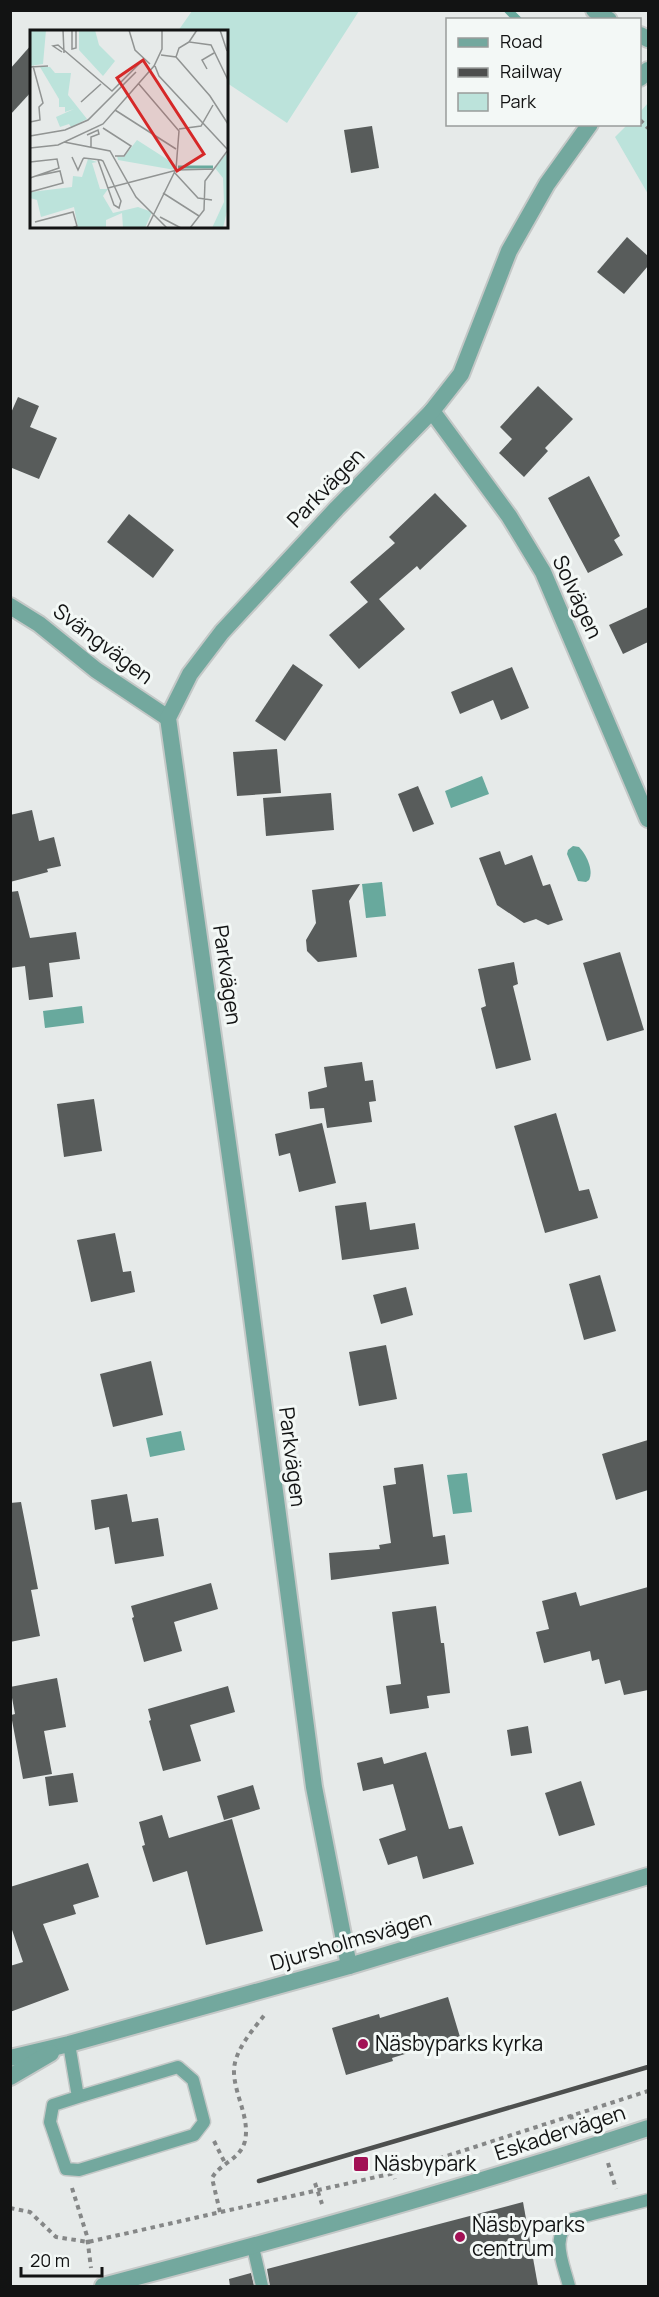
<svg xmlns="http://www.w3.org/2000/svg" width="659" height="2297" font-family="Manrope,sans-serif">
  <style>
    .green { fill: #bce3db }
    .water { fill: #68a99d }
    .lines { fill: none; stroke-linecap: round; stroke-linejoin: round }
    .stream { stroke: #68a99d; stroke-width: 8 }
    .building { fill: #585c5b }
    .service-casing { stroke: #c4c8c7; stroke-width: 15 }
    .minor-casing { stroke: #c4c8c7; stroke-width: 20 }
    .tertiary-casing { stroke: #c4c8c7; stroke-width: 20 }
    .path { stroke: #858787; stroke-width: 4; stroke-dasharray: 4.5 4.5; stroke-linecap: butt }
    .service { stroke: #73a89e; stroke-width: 12 }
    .minor { stroke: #73a89e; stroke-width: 16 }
    .tertiary { stroke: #73a89e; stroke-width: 16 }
    .rail { stroke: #4d4f4e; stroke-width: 4.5 }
    .poi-dot { fill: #a21155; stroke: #f3f8f6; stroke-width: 2 }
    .labels { text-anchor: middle; stroke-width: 6; stroke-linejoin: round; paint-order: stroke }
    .street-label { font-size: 21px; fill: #121313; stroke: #f3f8f6 }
    .poi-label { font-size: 21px; fill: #121313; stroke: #f3f8f6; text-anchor: start }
    .inset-river { fill: none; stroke: #68a99d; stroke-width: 3 }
    .inset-road { fill: none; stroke: #919493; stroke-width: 1.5 }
    .view { fill: #d62828; fill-opacity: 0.15; stroke: #d62828; stroke-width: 3 }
    .inset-edge { fill: none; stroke: #121313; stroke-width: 3 }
  </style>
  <rect width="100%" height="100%" fill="#e6eae9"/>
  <g class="green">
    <polygon points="192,11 192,10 359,11 287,123 227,83 226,32 178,31"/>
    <polygon points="648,103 648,194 615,137 627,125 640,124 640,112"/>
  </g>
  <g class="water">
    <polygon points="482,776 489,794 451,808 445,791"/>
    <path d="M573,846L579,847C586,854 594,870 589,880L586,882L578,881L567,854L568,850Z"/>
    <polygon points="382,882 386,916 366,918 362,884"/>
    <polygon points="82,1006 84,1023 45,1028 43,1011"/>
    <polygon points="181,1431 185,1450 150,1457 146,1438"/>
    <polygon points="467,1473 472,1512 453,1514 447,1475"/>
  </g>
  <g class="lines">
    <polyline class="stream" points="508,10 518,20"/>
  </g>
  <g class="building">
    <polygon points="32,44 32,91 10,115 10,69"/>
    <polygon points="372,126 379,168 351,173 344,130"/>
    <polygon points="627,237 648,256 648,266 624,294 597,272"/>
    <polygon points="538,386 573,419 545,448 548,451 524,477 499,453 512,439 500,427"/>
    <polygon points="18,397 39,406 30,427 57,438 39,479 12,468 10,471 10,415"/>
    <polygon points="589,476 620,536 614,540 623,555 588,573 548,498"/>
    <polygon points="435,493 467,526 420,570 417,566 379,599 405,629 359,669 329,635 368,602 350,582 395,543 389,537"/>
    <polygon points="129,514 174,550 153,578 107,542"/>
    <polygon points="648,607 648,642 623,654 609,625"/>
    <polygon points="293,664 323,685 285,741 255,721"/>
    <polygon points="512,667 529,708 501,720 493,700 460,714 451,692"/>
    <polygon points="277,749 281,793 237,796 233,752"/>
    <polygon points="418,786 434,824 413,832 398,794"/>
    <polygon points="331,793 334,830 266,836 263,798"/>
    <polygon points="32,810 39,841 54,837 61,866 47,869 48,872 10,882 10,815"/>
    <polygon points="500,851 505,865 532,855 543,886 550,884 563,920 548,925 536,919 524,923 497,905 479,858"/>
    <polygon points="360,884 349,901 357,957 318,962 307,951 306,940 316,923 312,890"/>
    <polygon points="18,891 30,938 76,932 80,959 49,963 53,997 29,1000 25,966 10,968 10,892"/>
    <polygon points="620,952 644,1030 607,1041 583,963"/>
    <polygon points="514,962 518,984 513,986 531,1060 496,1069 481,1008 486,1006 478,969"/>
    <polygon points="362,1062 365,1081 373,1080 376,1101 369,1102 372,1122 327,1128 324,1108 310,1109 308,1092 327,1087 324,1067"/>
    <polygon points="94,1099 102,1151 64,1157 57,1104"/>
    <polygon points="556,1113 579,1191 589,1189 598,1218 545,1233 514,1126"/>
    <polygon points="322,1123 336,1183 299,1192 290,1153 279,1156 275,1134"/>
    <polygon points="366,1202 370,1230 415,1223 419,1249 342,1260 335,1206"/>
    <polygon points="115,1233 123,1272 131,1271 135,1292 91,1302 77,1240"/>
    <polygon points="600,1275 616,1331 584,1340 569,1284"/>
    <polygon points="406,1287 413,1315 381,1324 373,1295"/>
    <polygon points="386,1345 397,1399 359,1406 349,1352"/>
    <polygon points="151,1361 163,1415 113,1427 100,1374"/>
    <polygon points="648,1440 648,1490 616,1500 602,1454"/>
    <polygon points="423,1464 433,1537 445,1535 449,1564 331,1580 329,1553 380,1549 379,1545 391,1543 383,1486 396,1484 394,1468"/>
    <polygon points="127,1494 132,1522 158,1518 164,1556 115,1564 109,1527 95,1530 91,1500"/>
    <polygon points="21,1502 38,1589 31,1590 40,1636 10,1642 10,1503"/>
    <polygon points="211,1583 218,1609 174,1622 182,1651 144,1662 132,1618 134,1617 131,1606"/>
    <polygon points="648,1587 648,1690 624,1695 620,1680 605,1684 599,1659 592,1661 590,1651 544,1663 536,1632 549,1629 542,1601 576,1592 580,1606"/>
    <polygon points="436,1606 441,1643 444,1643 450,1693 427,1696 429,1708 390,1714 386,1686 401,1684 392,1612"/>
    <polygon points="57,1678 66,1727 44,1731 52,1774 23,1779 11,1715 15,1714 10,1687"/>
    <polygon points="228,1686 235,1712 190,1725 201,1761 163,1771 149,1721 151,1720 148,1709"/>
    <polygon points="528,1726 532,1753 511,1756 507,1730"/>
    <polygon points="426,1752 449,1829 462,1826 474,1864 423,1879 417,1856 388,1865 379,1839 406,1830 393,1784 363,1791 357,1763 382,1757 384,1764"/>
    <polygon points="73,1773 78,1802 49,1806 45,1777"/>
    <polygon points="581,1781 595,1825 559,1836 545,1793"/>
    <polygon points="253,1785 260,1809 224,1820 217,1796"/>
    <polygon points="162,1815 169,1838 232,1819 263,1931 206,1945 187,1871 153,1882 142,1846 145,1845 139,1822"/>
    <polygon points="88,1863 99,1897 73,1905 76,1914 43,1924 69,1990 10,2012 10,1966 23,1962 10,1924 10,1887"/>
    <polygon points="448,1997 460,2037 392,2058 393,2061 346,2075 332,2028 379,2014 380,2018"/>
    <polygon points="523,2202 538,2286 270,2286 267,2269"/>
    <polygon points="251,2273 254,2286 230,2286 229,2279"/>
  </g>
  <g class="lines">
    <g class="service-casing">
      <g id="service">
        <polyline points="69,2044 78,2097 53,2105 50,2122 66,2169 79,2170 194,2135 204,2122 193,2080 178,2067 78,2097"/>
        <polyline points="253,2247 262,2286"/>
        <path d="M569,2286C563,2262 549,2236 573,2219L648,2200"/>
      </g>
    </g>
    <g class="minor-casing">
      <g id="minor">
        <polyline points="594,10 609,20"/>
        <polyline points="640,35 648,39"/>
        <polyline points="640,78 648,70"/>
        <polyline points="432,411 509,516 543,572 648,819"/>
        <polyline points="10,606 39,624 96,670 168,718"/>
        <polyline points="349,1966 314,1787 243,1249 168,718 190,674 222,632 337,508 432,411 461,374 509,251 547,184 590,124"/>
        <path d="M103,2286C286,2238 468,2187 648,2128"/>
      </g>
    </g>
    <g class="tertiary-casing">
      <g id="tertiary">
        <polyline points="10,2058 69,2044 349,1966 648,1876"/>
        <polyline points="10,2077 51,2053"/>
      </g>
    </g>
    <g class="path">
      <polyline points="640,120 648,128"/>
      <polyline points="571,2115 574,2129"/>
      <polyline points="214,2141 226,2165"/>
      <polyline points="391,2161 395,2179"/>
      <polyline points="608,2163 616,2189"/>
      <polyline points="315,2183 322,2204"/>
      <polyline points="72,2188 87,2236 91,2268"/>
      <polyline points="10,2208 30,2212 56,2237 88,2242 394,2173 648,2091"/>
      <path d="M220,2212L212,2178C220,2163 240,2160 245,2141C250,2118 235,2096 234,2073C233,2051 253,2030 266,2013"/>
    </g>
    <use href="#service" class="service"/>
    <use href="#minor" class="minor"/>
    <use href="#tertiary" class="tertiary"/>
    <polyline class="rail" points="259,2181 648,2067"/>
  </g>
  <g class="poi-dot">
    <circle cx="363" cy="2044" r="6"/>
    <rect x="353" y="2156" width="16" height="16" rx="3"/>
    <circle cx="460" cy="2237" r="6"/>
  </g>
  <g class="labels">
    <g class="street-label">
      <text transform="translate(326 488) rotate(-46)" y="7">Parkvägen</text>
      <text transform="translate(577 597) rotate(65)" y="7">Solvägen</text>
      <text transform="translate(103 644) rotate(37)" y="7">Svängvägen</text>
      <text transform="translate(227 975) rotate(82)" y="7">Parkvägen</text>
      <text transform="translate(292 1457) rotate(83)" y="7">Parkvägen</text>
      <text transform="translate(351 1941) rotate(-16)" y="7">Djursholmsvägen</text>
      <text transform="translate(560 2133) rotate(-18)" y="7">Eskadervägen</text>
    </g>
    <g class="poi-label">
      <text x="375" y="2051">Näsbyparks kyrka</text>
      <text x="374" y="2171">Näsbypark</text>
      <text x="472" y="2232">Näsbyparks<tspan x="472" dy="24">centrum</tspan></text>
    </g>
  </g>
  <g transform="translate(30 30)">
    <rect width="198" height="198" fill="#e6eae9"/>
    <path d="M0,0H16L13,34L0,36ZM49,0H65L69,15L85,31L73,46L49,20ZM10,37H20L25,43H41L38,65L57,89L41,97L39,94L30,97L26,87L44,79L35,82V77H29V69ZM107,110L146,135L145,140L88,130L87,126L94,127ZM198,122V177L193,198H182L194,172L193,148L185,138ZM58,129L67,132L62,133L63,136L70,159H78L73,166L83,183L108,177L122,182L115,198H93L92,183L76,190V198H48L44,177L11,187L7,170L0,168L1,162L42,157L43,146L52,147Z" fill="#bce3db"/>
    <path class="inset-river" d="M148,137H183"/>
    <path class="inset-road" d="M33,0L34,23M42,0V19L46,18V0M99,0L105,20L120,34M167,0L159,12L181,15L198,50M190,0L197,21M32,22L23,16L28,15L82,61L114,29M131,25L146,27L180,66L198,94M146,27L149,18L159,12M125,36L129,46L198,120M0,37L18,36M177,39L172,30L184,23M108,53L149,101L146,139L117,198M51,72L71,54M85,80L146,119M0,92L10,90L9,77L13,73L3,36M73,98L101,116L94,126H85M149,99L171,96L183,75M57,105L68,100L69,104L61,107V117M0,106L35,100L58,90L106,42M34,112L80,121L106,167L137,198M0,118L28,115L73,94L124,36L132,19V0M42,127L48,140L53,129L54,128L71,130L73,131L91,171L89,178L84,175L68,130M0,132L27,129L29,138L0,148M144,142L168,168L182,170M78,158L147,140L184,139M0,162L33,153L30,141L6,146M133,163L169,186M130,187L151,198M5,192L43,182L47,196L42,198M160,198L174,180L175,151L198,120"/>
    <path class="view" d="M113,30L174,124L147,141L87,48Z"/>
    <rect width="198" height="198" class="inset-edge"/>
  </g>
  <rect width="659" height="2297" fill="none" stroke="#121313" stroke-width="24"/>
  <rect x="446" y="18" width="195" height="108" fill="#f3f8f6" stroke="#999c9b" stroke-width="1.5"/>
  <rect x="458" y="38" width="30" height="9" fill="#73a89e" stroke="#999c9b" stroke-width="1.5"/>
  <text x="500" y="48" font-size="18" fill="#121313">Road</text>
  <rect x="458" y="68" width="30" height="9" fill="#4d4f4e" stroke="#999c9b" stroke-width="1.5"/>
  <text x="500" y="78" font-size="18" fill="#121313">Railway</text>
  <rect x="458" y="93" width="30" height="18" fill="#bce3db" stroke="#999c9b" stroke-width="1.5"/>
  <text x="500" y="108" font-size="18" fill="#121313">Park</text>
  <path d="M21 2267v9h81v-9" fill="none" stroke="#121313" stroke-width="3"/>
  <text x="30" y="2267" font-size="18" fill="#121313" stroke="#f3f8f6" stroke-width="4.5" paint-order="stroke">20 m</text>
</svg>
